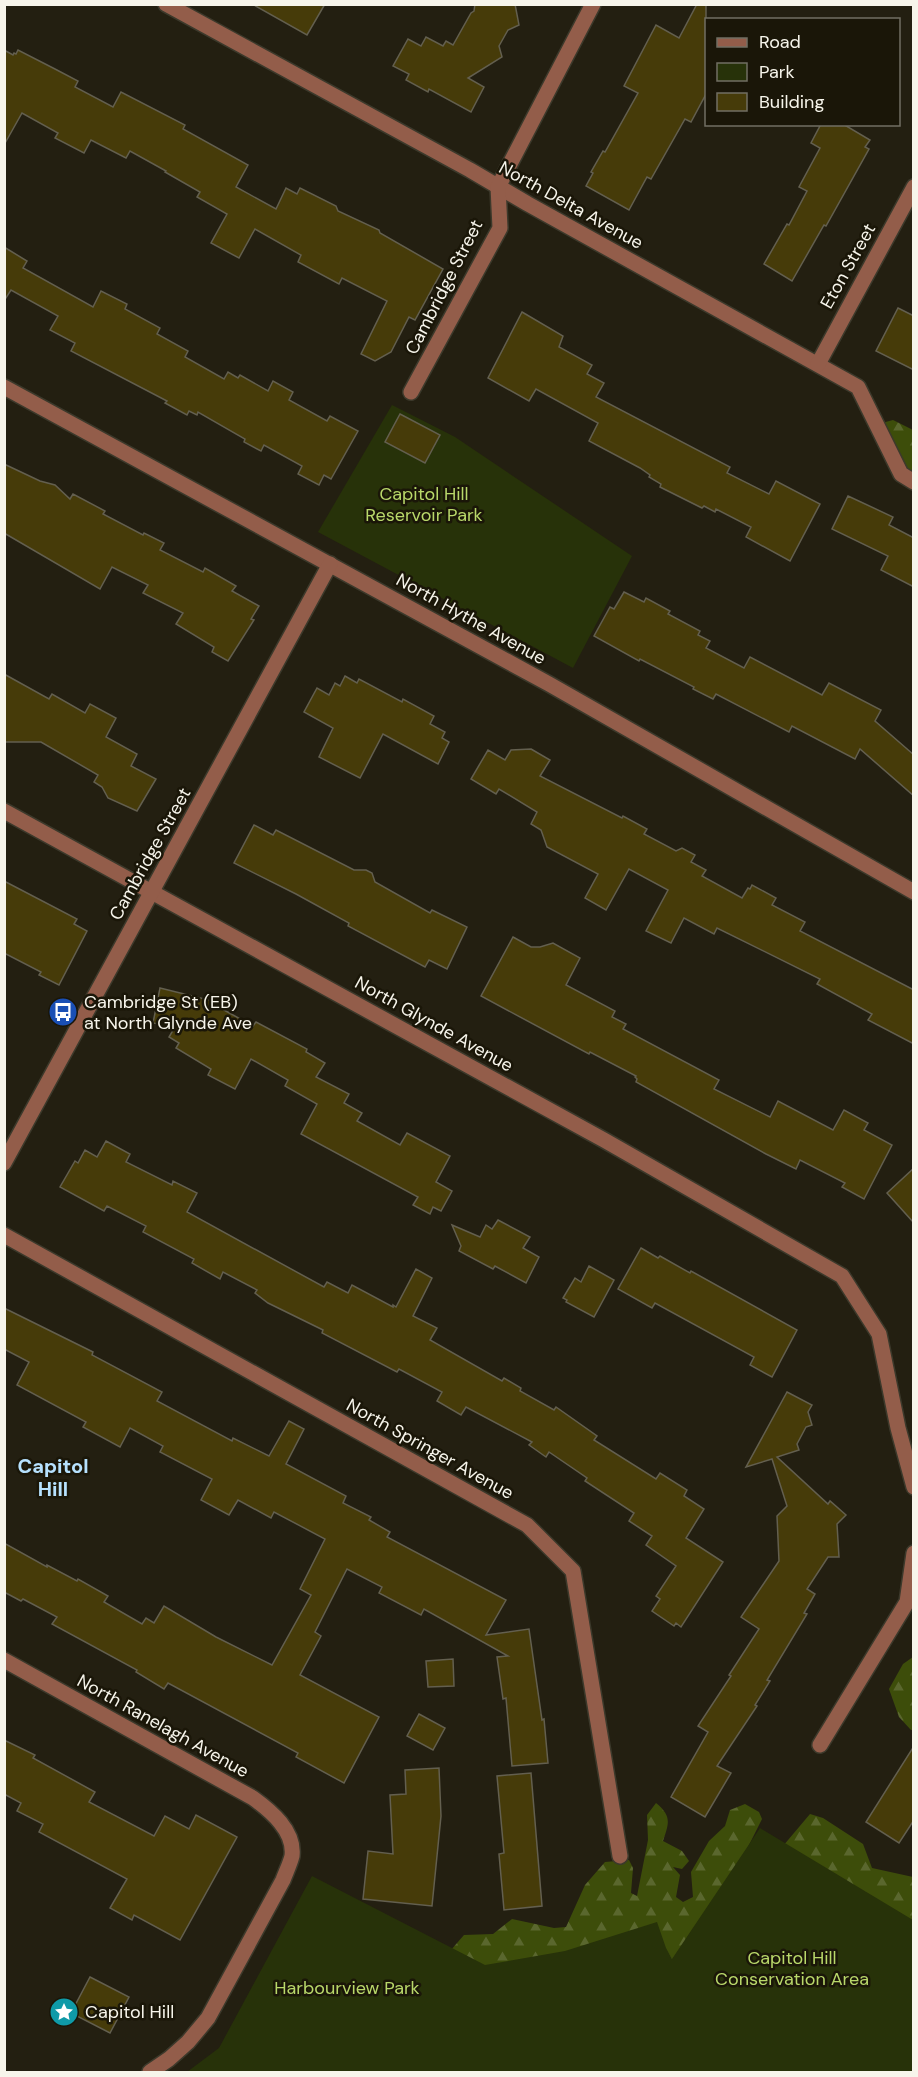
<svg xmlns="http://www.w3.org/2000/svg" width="918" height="2077" font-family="'DM Sans',sans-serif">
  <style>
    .forest { fill: url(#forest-firs) }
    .park { fill: #273209 }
    .building { fill: #463b09; stroke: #635f4f; stroke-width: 1.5 }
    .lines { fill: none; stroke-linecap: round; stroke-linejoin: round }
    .minor-casing { stroke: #3c392b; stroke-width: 18 }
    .minor { stroke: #935d4a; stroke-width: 15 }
    .labels { text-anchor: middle; stroke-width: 5; stroke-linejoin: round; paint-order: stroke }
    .street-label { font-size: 18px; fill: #f7f5eb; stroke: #1a1608 }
    .park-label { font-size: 18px; fill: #b9d86a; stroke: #1a1608 }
    .poi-label { font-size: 18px; fill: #f7f5eb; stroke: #1a1608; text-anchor: start }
    .neighbourhood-label { font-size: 20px; font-weight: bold; fill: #b6e1fe; stroke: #1a1608 }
  </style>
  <defs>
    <pattern id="forest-firs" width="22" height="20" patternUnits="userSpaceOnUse" patternTransform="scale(1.5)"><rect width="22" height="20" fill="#3d4d0a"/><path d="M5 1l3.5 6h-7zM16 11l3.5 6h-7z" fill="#5a672e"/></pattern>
  </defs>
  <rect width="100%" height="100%" fill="#231f11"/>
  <g class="forest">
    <polygon points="893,420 913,430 913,475 906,472 882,423"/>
    <polygon points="913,1657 913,1730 911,1730 899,1717 889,1689 903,1664"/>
    <path d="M656,1803C672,1816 669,1823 663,1841L682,1851L689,1861L682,1869L673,1867L680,1875L676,1897L683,1902L693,1897L691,1872L709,1841L725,1826L730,1810L745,1804L759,1812L762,1819L742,1859L783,1846L810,1814L823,1818L863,1844L872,1868L913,1877V2072L444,1958L464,1935L493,1934L512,1919L554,1928L566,1927L585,1885L605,1862L629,1860L633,1868L631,1893L637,1896L648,1840L647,1815Z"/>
  </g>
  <g class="park">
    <polygon points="392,405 455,437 632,556 573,668 318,532"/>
    <polygon points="760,1828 913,1920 913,2072 187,2072 219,2048 312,1876 485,1965 565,1951 657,1922 666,1948 672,1959"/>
  </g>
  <g class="building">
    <polygon points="252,4 325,4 307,35"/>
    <polygon points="475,4 515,4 519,25 508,30 499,46 502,57 468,78 484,87 471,112 429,89 428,92 406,80 409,74 393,66 408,39 421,46 426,37 443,46 446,41 453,45 471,13 474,11"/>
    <polygon points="697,4 706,4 706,94 691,122 685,119 651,179 647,177 629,210 586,186 593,173 591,172 603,151 605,152 638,93 624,86 656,25 679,38"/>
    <polygon points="4,50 13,55 14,53 16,54 18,50 55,69 78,81 75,87 113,107 121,92 185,125 183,129 248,165 236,187 276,209 286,188 297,194 300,188 336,206 338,211 379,230 380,233 443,269 415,320 409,317 391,352 375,361 361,354 387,301 342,278 339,284 298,262 301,255 255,229 239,258 211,243 227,214 197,197 200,192 165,172 166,171 130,151 126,158 91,140 84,153 55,138 58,133 22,113 4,145"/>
    <polygon points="821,124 843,124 870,140 865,147 869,149 826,226 824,225 792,281 764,264 787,224 789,225 807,191 799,187 820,148 811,143"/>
    <polygon points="4,247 27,261 23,268 93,307 101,291 127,304 125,309 160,328 157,334 188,351 185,357 224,379 228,372 238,378 240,375 268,391 273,381 293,392 289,400 327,421 330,416 358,431 331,479 324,475 319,485 298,474 302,466 264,445 261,451 244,442 245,439 198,412 197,415 189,411 187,415 165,403 167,401 71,351 75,343 50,330 58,316 11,290 4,301"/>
    <polygon points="898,308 914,316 914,370 876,351"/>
    <polygon points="522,312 563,336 559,347 592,365 587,374 604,383 596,397 730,467 727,473 769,494 776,481 820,504 790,561 746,537 751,527 716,509 715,512 704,506 702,508 660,487 661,484 649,477 650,475 640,468 589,441 598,423 536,389 529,401 488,378"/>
    <polygon points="400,414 440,435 425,463 385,442"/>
    <polygon points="4,464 40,481 55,485 70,499 73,494 105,511 103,514 143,535 144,533 164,543 160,550 203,572 205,568 236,586 232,591 259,606 251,619 254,620 228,661 212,652 214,647 176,624 183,613 143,593 148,585 112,567 100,589 4,533"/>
    <polygon points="848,496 893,517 889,525 914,538 914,587 881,570 888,556 832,529"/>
    <polygon points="624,592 644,602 646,598 670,611 668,614 700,631 698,635 710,641 706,648 744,668 750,657 822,695 829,683 881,710 875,721 914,755 914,796 860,749 855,759 792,726 789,732 716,694 713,699 693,689 694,687 640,659 639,661 594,636 610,607 614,609"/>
    <polygon points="4,674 49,699 52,694 85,713 90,704 116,718 106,737 137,754 131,766 156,779 137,811 108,798 102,787 94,782 98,775 41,742 4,742"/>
    <polygon points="345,676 357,683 359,679 402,702 403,699 434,716 430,724 445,732 442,738 449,742 438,764 383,734 360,778 319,757 333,728 304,712 317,688 329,695 335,683 340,686"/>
    <polygon points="531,749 550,760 540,776 622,818 623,816 647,829 644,834 676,851 682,848 695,855 691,862 706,870 702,876 742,898 748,888 750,889 752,885 776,898 772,905 805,922 800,931 914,990 914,1044 868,1020 872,1014 817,984 820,979 717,928 714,934 684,918 671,943 646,931 668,890 629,869 606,910 585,898 598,874 547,847 541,830 531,824 537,812 499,789 496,794 471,779 488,750 505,760 511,750"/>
    <polygon points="254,825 273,835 276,830 354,870 366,870 372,873 375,882 430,913 432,910 467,927 447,969 429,960 425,967 348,926 349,923 296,894 234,863"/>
    <polygon points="4,881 77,919 74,924 87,931 59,985 39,975 41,972 4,953"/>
    <polygon points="513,937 531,947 540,947 553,943 580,958 566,985 615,1011 612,1017 626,1024 623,1029 719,1080 714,1089 770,1117 778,1101 833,1130 844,1110 868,1123 864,1130 892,1145 864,1199 842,1187 845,1183 800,1160 796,1169 766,1154 636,1082 637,1079 635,1077 636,1076 590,1052 589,1054 481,996"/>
    <polygon points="160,988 225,1004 224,1010 253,1026 256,1022 307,1049 306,1052 325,1063 316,1077 349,1094 344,1103 362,1113 357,1121 400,1145 407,1133 450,1156 436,1182 452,1191 441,1211 433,1207 430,1214 413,1205 418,1197 301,1134 317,1104 285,1086 288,1080 251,1059 235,1089 208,1075 211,1069 176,1048 179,1043 169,1037 175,1027 153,1023"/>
    <polygon points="106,1141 130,1154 126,1162 172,1185 173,1181 197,1193 187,1212 324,1287 327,1282 348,1293 352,1285 393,1307 393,1305 396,1307 416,1269 432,1278 413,1316 437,1328 430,1340 502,1381 504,1378 521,1388 520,1391 554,1410 556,1407 597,1436 594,1440 656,1479 660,1473 687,1490 684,1496 704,1509 686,1538 723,1562 681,1627 676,1623 674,1626 652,1611 660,1599 656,1596 676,1566 646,1545 652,1536 629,1521 634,1513 585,1481 587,1478 549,1452 546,1457 529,1445 532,1442 466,1407 461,1415 437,1401 442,1392 399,1369 397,1372 322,1333 323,1330 268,1303 255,1293 257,1290 223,1272 220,1279 192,1263 194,1259 143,1232 146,1226 107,1206 104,1211 60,1187 75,1161 78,1163 85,1150 97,1157"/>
    <polygon points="914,1168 914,1223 887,1193"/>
    <polygon points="498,1220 530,1237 523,1248 539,1257 526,1283 495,1266 493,1269 459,1251 461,1246 452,1225 480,1237 486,1225 492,1229"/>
    <polygon points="641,1248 658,1258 660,1256 690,1273 691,1271 797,1330 772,1377 750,1365 754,1357 655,1303 652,1308 618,1289"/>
    <polygon points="589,1266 614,1280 594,1317 566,1302 567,1300 563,1298 575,1278 581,1282"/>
    <polygon points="4,1308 93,1352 92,1355 162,1392 157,1401 232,1441 233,1438 269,1456 289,1421 304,1429 286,1464 346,1496 343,1503 371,1517 369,1520 390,1532 387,1537 506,1600 486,1635 529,1629 542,1720 544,1719 548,1763 512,1766 506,1698 503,1699 497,1657 508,1656 424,1609 421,1615 379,1593 382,1587 347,1569 315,1632 321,1636 300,1675 379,1717 344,1783 296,1757 298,1753 168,1683 164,1689 136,1672 137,1670 52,1624 57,1617 23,1599 21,1601 4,1592 4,1543 47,1567 47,1565 77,1581 78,1579 108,1596 104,1602 142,1624 146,1618 154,1623 164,1606 216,1637 272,1665 311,1595 300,1589 325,1539 274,1512 271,1518 238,1500 229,1515 201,1500 212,1479 160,1452 163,1446 130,1428 120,1447 83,1427 86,1422 17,1385 29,1362 4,1349"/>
    <polygon points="787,1392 812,1405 808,1412 812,1425 806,1427 797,1444 799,1450 777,1457 828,1504 830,1501 846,1515 837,1524 839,1557 828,1557 807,1589 815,1594 804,1613 807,1614 767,1680 770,1681 755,1705 757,1706 717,1766 731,1773 705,1817 671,1797 708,1732 698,1726 731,1676 729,1675 759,1629 741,1617 779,1561 777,1516 787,1506 772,1459 746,1467"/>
    <polygon points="453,1659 454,1686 428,1687 426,1661"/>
    <polygon points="419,1714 445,1728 433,1750 407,1736"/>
    <polygon points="4,1740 35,1755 33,1758 95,1792 89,1802 154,1836 165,1816 189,1829 196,1815 237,1837 180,1940 134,1915 132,1920 110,1908 127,1879 39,1832 43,1824 17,1811 21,1803 4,1794"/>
    <polygon points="914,1746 914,1820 899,1843 866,1822"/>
    <polygon points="439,1768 441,1816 432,1906 363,1899 368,1851 393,1854 390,1795 406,1794 405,1770"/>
    <polygon points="531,1773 542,1906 504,1910 499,1854 504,1853 497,1776"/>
    <polygon points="90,1977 129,1997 110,2033 71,2013"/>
  </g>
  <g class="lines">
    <g class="minor-casing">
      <g id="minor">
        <polyline points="166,4 470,170 528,204 858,387 901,474 914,482"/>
        <polyline points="818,364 914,187"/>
        <polyline points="4,387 549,684 914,892"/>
        <polyline points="411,392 500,228 498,187 593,4"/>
        <polyline points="4,811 604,1140 842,1276 879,1334 898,1428 914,1487"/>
        <polyline points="4,1163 330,564"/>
        <polyline points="4,1235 527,1525 573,1571 620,1856"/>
        <path d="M4,1660L253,1798C271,1811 295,1831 292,1856C290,1864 286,1872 283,1880L208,2018L188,2042L169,2059L150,2072"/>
        <polyline points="820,1745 907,1602 914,1553"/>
      </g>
    </g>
    <use href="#minor" class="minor"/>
  </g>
  <defs>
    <g id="bus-disc" transform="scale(1.5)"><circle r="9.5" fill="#1a4fb4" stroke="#1a1608"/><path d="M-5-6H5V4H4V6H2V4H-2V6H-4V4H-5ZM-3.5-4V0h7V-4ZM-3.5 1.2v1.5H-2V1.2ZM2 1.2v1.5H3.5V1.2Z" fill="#fff"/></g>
    <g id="sight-disc" transform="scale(1.5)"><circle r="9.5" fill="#0f9aa8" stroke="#1a1608"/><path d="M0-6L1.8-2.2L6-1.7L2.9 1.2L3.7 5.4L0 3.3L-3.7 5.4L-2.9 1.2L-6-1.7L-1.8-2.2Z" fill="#fff"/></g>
  </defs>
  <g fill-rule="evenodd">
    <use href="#bus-disc" x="63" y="1012"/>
    <use href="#sight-disc" x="64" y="2012"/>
  </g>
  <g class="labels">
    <g class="street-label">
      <text transform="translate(571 205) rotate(29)" y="6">North Delta Avenue</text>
      <text transform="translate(848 266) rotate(-61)" y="6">Eton Street</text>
      <text transform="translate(444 287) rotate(-63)" y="6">Cambridge Street</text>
      <text transform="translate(471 619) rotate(29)" y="6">North Hythe Avenue</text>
      <text transform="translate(150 854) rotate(-61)" y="6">Cambridge Street</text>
      <text transform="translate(434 1024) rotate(29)" y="6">North Glynde Avenue</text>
      <text transform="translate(430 1449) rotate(29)" y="6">North Springer Avenue</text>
      <text transform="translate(163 1726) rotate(29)" y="6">North Ranelagh Avenue</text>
    </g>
    <g class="park-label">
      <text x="424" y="500">Capitol Hill<tspan x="424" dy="21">Reservoir Park</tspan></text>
      <text x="792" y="1964">Capitol Hill<tspan x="792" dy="21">Conservation Area</tspan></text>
      <text x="347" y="1994">Harbourview Park</text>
    </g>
    <g class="poi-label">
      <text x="84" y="1008">Cambridge St (EB)<tspan x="84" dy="21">at North Glynde Ave</tspan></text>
      <text x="85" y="2018">Capitol Hill</text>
    </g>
    <g class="neighbourhood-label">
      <text x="53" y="1473">Capitol<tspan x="53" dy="23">Hill</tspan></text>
    </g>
  </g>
  <rect width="918" height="2077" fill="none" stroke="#f7f5eb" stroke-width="12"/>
  <rect x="705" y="18" width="195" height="108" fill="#1a1608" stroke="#726f63" stroke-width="1.5"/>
  <rect x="717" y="38" width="30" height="9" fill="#935d4a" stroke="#726f63" stroke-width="1.5"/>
  <text x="759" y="48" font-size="18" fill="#f7f5eb">Road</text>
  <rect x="717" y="63" width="30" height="18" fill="#273209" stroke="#726f63" stroke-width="1.5"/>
  <text x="759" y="78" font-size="18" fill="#f7f5eb">Park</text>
  <rect x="717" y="93" width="30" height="18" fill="#463b09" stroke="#726f63" stroke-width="1.5"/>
  <text x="759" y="108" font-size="18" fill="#f7f5eb">Building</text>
</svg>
